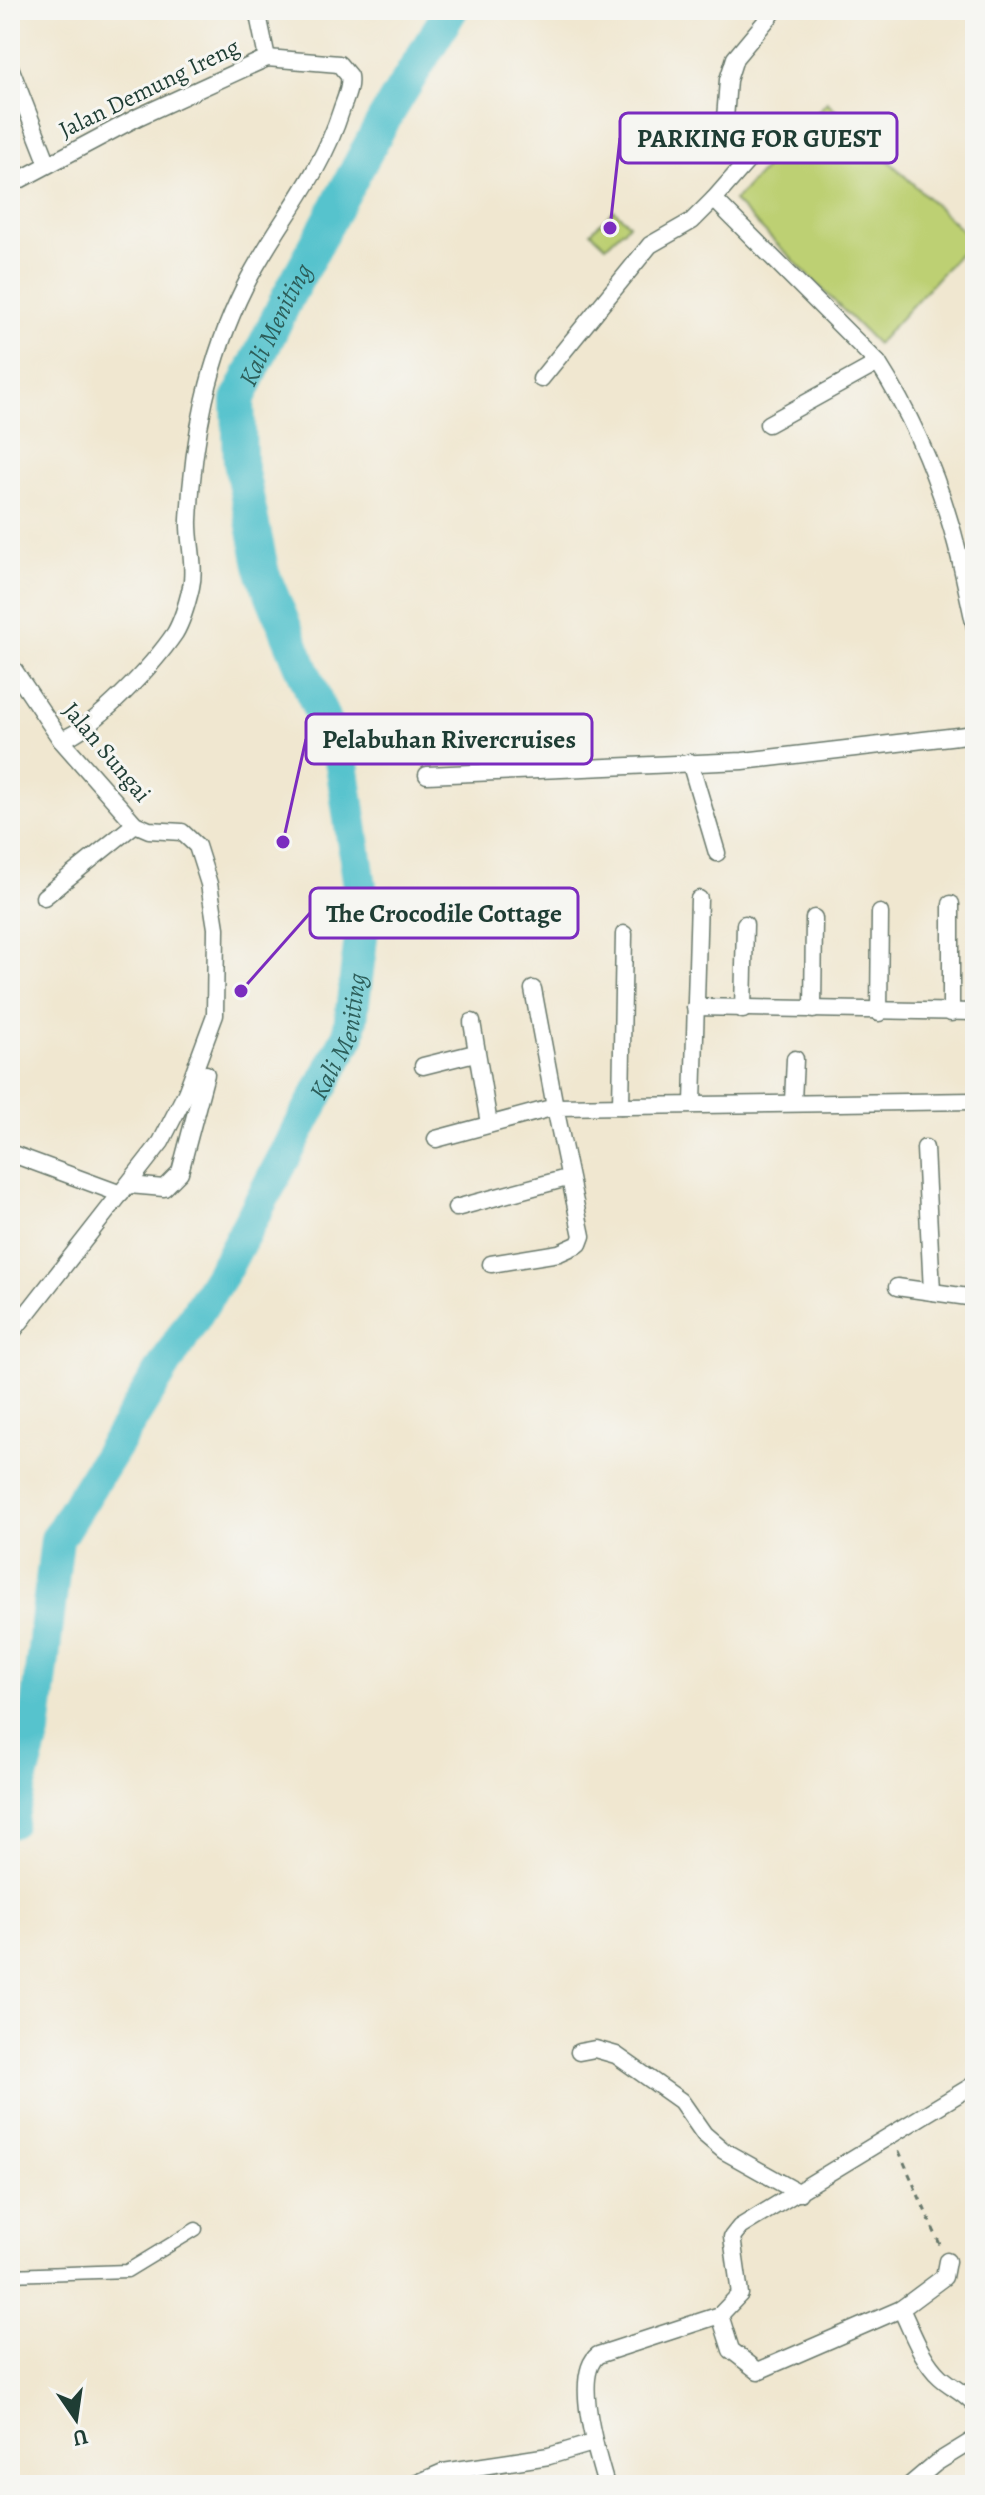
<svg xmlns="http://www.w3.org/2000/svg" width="985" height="2495" font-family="Alegreya,serif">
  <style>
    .green { fill: #bdd073; stroke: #6e8654; stroke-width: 2 }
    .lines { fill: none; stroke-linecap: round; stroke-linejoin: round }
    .river { stroke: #56c3cd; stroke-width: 34 }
    .pedestrian-casing { stroke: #68786b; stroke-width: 15 }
    .minor-casing { stroke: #68786b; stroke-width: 19 }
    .path { stroke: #68786b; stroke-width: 3; stroke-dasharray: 6 6; stroke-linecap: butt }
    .pedestrian { stroke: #fff; stroke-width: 12 }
    .minor { stroke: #fff; stroke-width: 16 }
    .labels { text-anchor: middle; stroke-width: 6; stroke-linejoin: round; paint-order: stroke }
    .street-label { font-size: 24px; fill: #1f3d34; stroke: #f6f6f2 }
    .water-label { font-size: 26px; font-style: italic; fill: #2d5e5a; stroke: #f6f6f2 }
    .leader { fill: none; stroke: #7b2cbf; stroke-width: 3 }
    .callout-dot { fill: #7b2cbf; stroke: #f6f6f2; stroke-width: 3 }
    .callout { fill: #f6f6f2; stroke: #7b2cbf; stroke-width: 3 }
    .callout-label { font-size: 26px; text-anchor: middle; font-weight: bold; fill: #1f3d34 }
  </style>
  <rect width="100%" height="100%" fill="#f6f6f2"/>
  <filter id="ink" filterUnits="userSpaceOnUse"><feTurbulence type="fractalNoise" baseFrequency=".0125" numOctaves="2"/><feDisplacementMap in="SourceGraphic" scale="16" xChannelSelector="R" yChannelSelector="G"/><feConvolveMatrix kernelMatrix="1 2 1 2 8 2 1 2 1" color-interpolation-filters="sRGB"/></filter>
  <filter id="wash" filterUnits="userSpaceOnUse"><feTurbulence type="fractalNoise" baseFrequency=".006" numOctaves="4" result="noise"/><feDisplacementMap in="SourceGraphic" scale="32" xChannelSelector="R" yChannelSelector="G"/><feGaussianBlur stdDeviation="1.8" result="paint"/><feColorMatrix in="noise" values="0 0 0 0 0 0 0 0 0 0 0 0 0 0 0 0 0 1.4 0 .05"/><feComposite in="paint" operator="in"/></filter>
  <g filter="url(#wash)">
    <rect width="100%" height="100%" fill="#f0e7d0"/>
    <g class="green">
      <polygon points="827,102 972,240 877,344 734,201"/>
      <polygon points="614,210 629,224 606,246 591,232"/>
    </g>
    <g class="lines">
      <path class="river" id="s1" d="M10,1822L34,1733L57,1539L228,1263L349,1035L364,914L342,764L263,574L240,462L238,400L288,296L383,121L451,10"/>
    </g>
  </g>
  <g filter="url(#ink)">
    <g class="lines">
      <g class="pedestrian-casing">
        <polyline id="pedestrian" points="10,2275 127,2271 196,2229"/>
      </g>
      <g class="minor-casing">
        <g id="minor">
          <path d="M775,10L735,58L728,80L725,119L747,144L750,158L714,199L878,363C917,424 944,492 961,563H975"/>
          <polyline points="10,67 48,164"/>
          <polyline points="10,185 138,117 267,58 257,10"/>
          <polyline points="541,379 650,245 692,221 714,199"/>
          <polyline points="768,424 878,363"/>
          <polyline points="961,563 975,627"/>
          <polyline points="10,664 61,740 135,824 149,830 182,832 197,846 209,884 216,928 215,1015 186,1093 161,1142 10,1335"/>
          <path d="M61,740C96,727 154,664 175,633C182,621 188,600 191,587C196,566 188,541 189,520C193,438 208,360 245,286C276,224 320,178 341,111C345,99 351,88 349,76L339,64L267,58"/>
          <polyline points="690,762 717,853"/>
          <polyline points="427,775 743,761 975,734"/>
          <polyline points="44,897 135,824"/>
          <polyline points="695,1007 975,1012"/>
          <polyline points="743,1010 745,924"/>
          <polyline points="813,1010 814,918"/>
          <polyline points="879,1013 880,913"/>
          <polyline points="951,1013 951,904"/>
          <polyline points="472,1022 489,1124"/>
          <polyline points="423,1066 475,1053"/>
          <polyline points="793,1101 795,1059"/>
          <polyline points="693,1103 699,899"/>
          <polyline points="621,1106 624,934"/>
          <polyline points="436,1139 555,1107 533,989"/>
          <polyline points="925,1148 932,1292"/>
          <polyline points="10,1153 121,1194"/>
          <polyline points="129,1185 164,1188 180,1172 206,1074"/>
          <polyline points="456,1208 567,1178"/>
          <polyline points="491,1264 559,1253 579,1244 582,1236 555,1107 975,1101"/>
          <polyline points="897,1287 975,1298"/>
          <polyline points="579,2052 595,2049 616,2055 681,2101 704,2134 724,2151 799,2193"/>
          <path d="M901,2309C912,2331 922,2361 940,2377C952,2388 965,2392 975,2405"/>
          <polyline points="720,2315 740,2294 732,2237 740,2227 975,2084"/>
          <polyline points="413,2485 443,2472 549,2456 593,2443"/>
          <path d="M606,2485C598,2458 572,2375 598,2355L720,2315L731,2350L758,2371L901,2309L944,2277L947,2261"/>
          <polyline points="910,2485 936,2463 975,2439"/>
        </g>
      </g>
      <polyline class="path" points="899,2151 941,2247"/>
      <use href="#pedestrian" class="pedestrian"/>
      <use href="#minor" class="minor"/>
    </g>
  </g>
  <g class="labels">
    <g class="street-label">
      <text transform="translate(149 88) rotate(-26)" y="8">Jalan Demung Ireng</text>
      <text transform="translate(107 752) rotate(50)" y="8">Jalan Sungai</text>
    </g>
    <g class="water-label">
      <text dy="9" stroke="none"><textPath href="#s1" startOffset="1610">Kali Meniting</textPath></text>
      <text dy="9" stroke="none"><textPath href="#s1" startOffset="866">Kali Meniting</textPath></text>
    </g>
  </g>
  <path class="leader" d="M610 228L620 138M283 842L306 739M241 991L310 913"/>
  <g class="callout-dot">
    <circle cx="610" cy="228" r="8"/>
    <circle cx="283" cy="842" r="8"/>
    <circle cx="241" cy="991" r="8"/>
  </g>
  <g class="callout">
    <rect x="620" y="113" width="277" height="50" rx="8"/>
    <rect x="306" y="714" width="286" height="50" rx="8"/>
    <rect x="310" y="888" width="268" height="50" rx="8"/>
  </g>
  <g class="callout-label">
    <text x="759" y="147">PARKING FOR GUEST</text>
    <text x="449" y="748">Pelabuhan Rivercruises</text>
    <text x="444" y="922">The Crocodile Cottage</text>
  </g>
  <rect width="985" height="2495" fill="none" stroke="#f6f6f2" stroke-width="40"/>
  <g transform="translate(76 2419) rotate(167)" stroke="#f6f6f2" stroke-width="6" paint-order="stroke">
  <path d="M0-6L14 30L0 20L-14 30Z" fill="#1f3d34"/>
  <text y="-12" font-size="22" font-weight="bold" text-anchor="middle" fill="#1f3d34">U</text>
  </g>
</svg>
